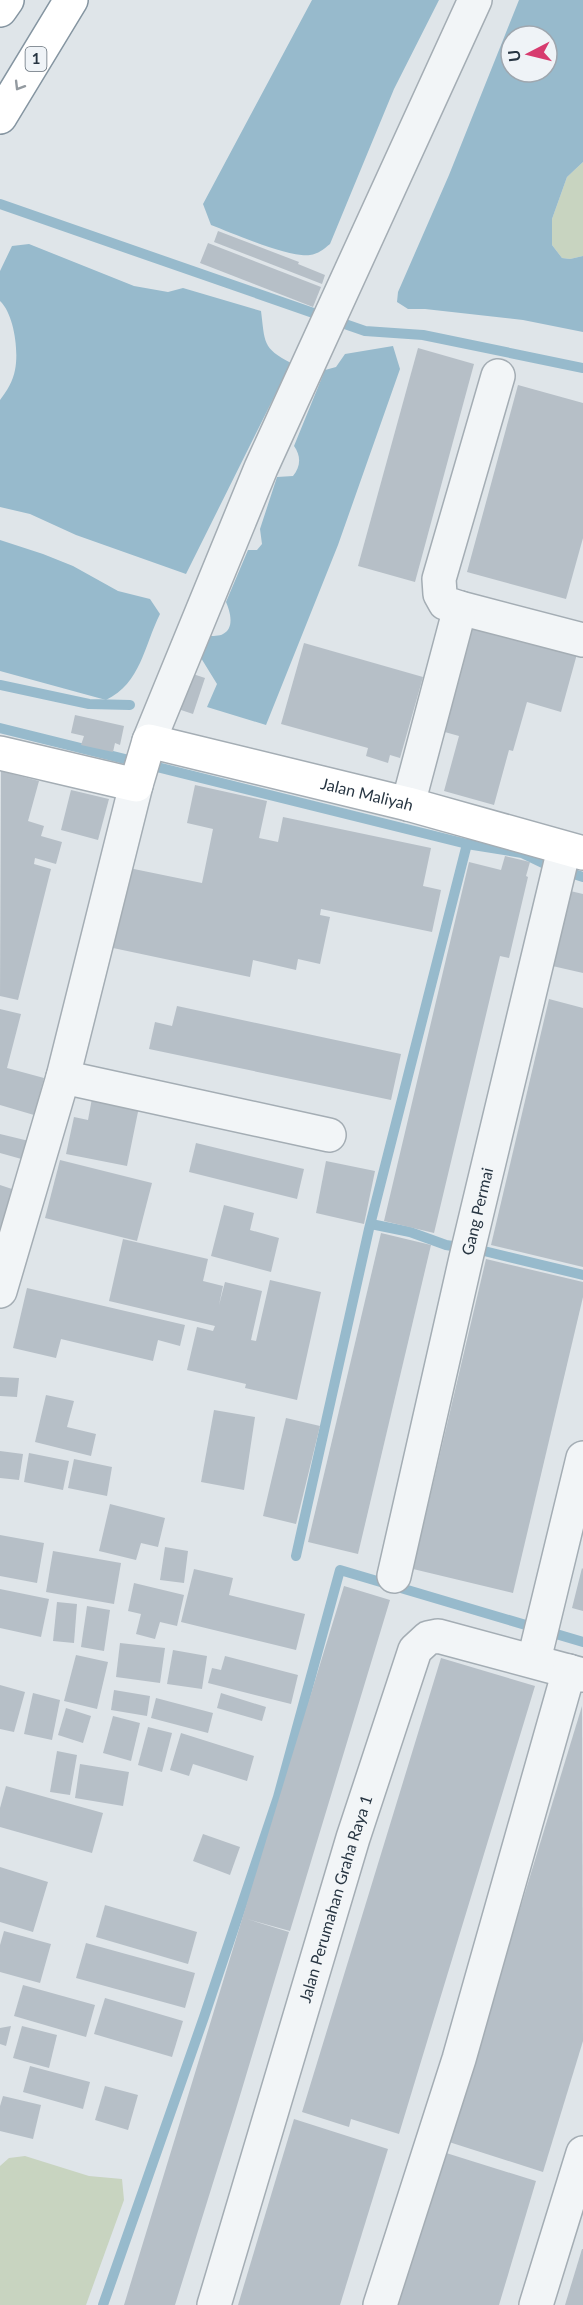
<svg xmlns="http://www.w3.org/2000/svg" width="583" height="2305" font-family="Lato,sans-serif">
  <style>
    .green { fill: #c8d4c0 }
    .water { fill: #97bacc; fill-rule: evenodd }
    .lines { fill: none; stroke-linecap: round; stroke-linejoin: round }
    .stream { stroke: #97bacc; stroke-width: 10 }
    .building { fill: #b6bfc7 }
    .street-casing { stroke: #a4adb4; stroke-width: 36 }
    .secondary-casing { stroke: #a4adb4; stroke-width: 36 }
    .highway-casing { stroke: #8595a1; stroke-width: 36 }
    .street { stroke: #f2f5f7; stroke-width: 33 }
    .secondary { stroke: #fff; stroke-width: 33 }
    .highway { stroke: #fff; stroke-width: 33 }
    .oneway { stroke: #939aa0 }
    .labels { text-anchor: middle; stroke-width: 5; stroke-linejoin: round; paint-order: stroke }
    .shield { fill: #eff3f7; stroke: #636e78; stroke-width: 1.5 }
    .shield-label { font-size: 15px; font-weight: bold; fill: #273542 }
    .street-label { font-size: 16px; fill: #273542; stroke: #eff3f7 }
  </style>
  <rect width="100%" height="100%" fill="#dfe5e9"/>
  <g class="green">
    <polygon points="583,162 583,256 570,259 562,258 552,245 552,219 567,177"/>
    <polygon points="25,2156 89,2176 122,2179 124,2200 86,2305 0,2305 0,2166 9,2158"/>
  </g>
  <g class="water">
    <path d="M312,0H439L394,89L330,244C324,249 318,254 310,255C290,258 232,233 211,225L203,204Z"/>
    <path d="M519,0H583V162L567,177L552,219V245L562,258L570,259L583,256V332L523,320L425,309H408L397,302L398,292L449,175ZM511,36H547V72H511Z"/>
    <path d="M29,244L134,286L168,292L183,288L261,311C265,342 262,348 291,363L186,574L76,535L30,514L0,507V400C7,391 13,381 15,370C19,351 14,314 0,301V271L12,246Z"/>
    <path d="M393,346L400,369L338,545L266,725L207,707L217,684L201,658L208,636C212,636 220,636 223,634C235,628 230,611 226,602L248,550H257L262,544L260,529L277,477L293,476C301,466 301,456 294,446L325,370L336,367L345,354Z"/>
    <path d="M0,540L43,554L73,566L118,591L150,599L160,614C144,646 141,683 106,700L0,671Z"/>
  </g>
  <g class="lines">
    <g class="stream">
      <polyline points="0,204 365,331 423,335 583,368"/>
      <polyline points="0,685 89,704 130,705"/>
      <polyline points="0,728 467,844 522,853 549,866 583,877"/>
      <polyline points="371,1224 410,1232 446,1245 484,1251 583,1275"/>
      <polyline points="296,1556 369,1229 467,844"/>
      <polyline points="103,2305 204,2017 278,1797 340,1570 583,1642"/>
    </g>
  </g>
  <g class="building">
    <polygon points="218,231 299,262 298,264 325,275 322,284 214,242"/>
    <polygon points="208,243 321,287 313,307 200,263"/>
    <polygon points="418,348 474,364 415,582 358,566"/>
    <polygon points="518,385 583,403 583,538 566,599 467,572"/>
    <polygon points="463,622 577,654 561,712 527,702 513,751 509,750 494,805 444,791 459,736 434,729"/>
    <polygon points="304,643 423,677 400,758 390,755 388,763 366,756 368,748 281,724"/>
    <polygon points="187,672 205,678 193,714 175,708"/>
    <polygon points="75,715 124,726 120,745 115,743 113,752 81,745 84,736 71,733"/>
    <polygon points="1,771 39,781 28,821 44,826 41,836 62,842 56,864 35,858 34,864 51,869 18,1000 0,996"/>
    <polygon points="195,785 267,801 259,838 278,842 283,817 431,848 423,886 441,890 432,932 321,909 320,915 330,917 320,964 298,959 296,970 253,960 250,977 113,948 129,868 202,883 213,829 187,823"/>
    <polygon points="71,790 109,799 98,840 61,830"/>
    <polygon points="505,856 530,862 526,876 528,877 509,958 500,956 434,1233 384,1221 469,862 501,870"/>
    <polygon points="566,890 583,894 583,973 548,965"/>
    <polygon points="549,999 583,1008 583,1267 491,1245"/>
    <polygon points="177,1006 401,1054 391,1100 149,1049 155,1022 172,1026"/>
    <polygon points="0,1009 21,1014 7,1068 44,1078 34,1115 0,1105"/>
    <polygon points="93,1093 140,1102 127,1166 66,1154 74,1117 88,1120"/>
    <polygon points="0,1134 29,1141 25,1160 0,1153"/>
    <polygon points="196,1143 304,1169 297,1199 189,1172"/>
    <polygon points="60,1160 152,1183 137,1241 45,1218"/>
    <polygon points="326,1161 375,1171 364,1224 316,1213"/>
    <polygon points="0,1185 15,1190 0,1240"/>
    <polygon points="224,1205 254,1213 250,1230 279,1238 271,1272 211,1256"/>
    <polygon points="381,1233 431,1245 358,1554 308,1542"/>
    <polygon points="123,1239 208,1259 203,1281 223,1286 219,1305 225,1282 262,1291 251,1340 256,1341 270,1280 321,1292 297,1400 245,1388 246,1384 187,1370 197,1327 213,1331 215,1326 109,1301"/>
    <polygon points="486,1259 583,1282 583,1297 513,1593 413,1569"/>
    <polygon points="27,1288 185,1325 180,1346 158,1340 153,1361 61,1339 56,1358 13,1348"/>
    <polygon points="0,1377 19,1378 17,1397 0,1396"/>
    <polygon points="46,1395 74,1401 67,1427 96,1434 91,1456 35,1442"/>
    <polygon points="214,1410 255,1417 244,1490 201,1482"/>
    <polygon points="286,1418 320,1426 296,1524 263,1516"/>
    <polygon points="0,1451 23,1454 19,1480 0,1478"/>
    <polygon points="29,1453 69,1461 63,1490 24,1482"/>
    <polygon points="74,1459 112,1467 107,1496 68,1488"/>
    <polygon points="110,1504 165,1518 158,1547 141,1543 136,1560 99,1551"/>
    <polygon points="0,1535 44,1543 37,1583 0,1576"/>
    <polygon points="165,1547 188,1551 184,1583 160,1580"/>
    <polygon points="53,1551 121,1563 114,1604 46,1592"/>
    <polygon points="582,1568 583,1569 583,1611 572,1608"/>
    <polygon points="194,1569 233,1578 229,1595 305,1614 296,1650 181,1622"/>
    <polygon points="134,1583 184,1595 177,1626 160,1622 155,1639 136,1634 141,1614 128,1611"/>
    <polygon points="344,1586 390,1600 290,1931 247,1919 289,1932 236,2109 175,2305 124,2305"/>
    <polygon points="0,1589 49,1599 41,1637 0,1628"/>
    <polygon points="57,1602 77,1604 74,1643 53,1641"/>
    <polygon points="87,1606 110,1610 104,1651 81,1647"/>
    <polygon points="120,1643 165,1648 160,1683 116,1677"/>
    <polygon points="173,1650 207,1656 202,1689 167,1684"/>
    <polygon points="76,1655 108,1662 97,1709 64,1701"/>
    <polygon points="225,1656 298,1675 291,1704 208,1683 212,1668 221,1670"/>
    <polygon points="441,1658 535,1686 399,2134 351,2119 349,2127 302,2112"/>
    <polygon points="0,1685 25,1692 14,1732 0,1729"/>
    <polygon points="114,1690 150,1696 147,1716 111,1710"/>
    <polygon points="33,1693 60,1700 52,1740 24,1734"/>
    <polygon points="221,1693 266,1707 262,1721 217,1708"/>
    <polygon points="156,1698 213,1713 208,1733 151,1718"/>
    <polygon points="582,1706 583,2041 543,2172 449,2142"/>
    <polygon points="66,1708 91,1716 83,1743 58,1735"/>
    <polygon points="113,1716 140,1723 131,1761 103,1753"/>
    <polygon points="148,1727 172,1733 162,1772 138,1765"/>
    <polygon points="181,1733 254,1756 247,1781 193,1764 189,1776 170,1770"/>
    <polygon points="57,1751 77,1755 70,1795 50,1792"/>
    <polygon points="80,1764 129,1772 123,1806 75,1798"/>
    <polygon points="6,1786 103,1813 92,1853 0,1827 0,1808"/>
    <polygon points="203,1834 240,1847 230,1875 193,1861"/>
    <polygon points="0,1867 48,1882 33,1932 0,1922"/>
    <polygon points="105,1905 197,1932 188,1964 96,1937"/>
    <polygon points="4,1931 51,1944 40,1983 0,1972 0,1945"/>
    <polygon points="86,1943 195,1973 185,2008 76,1978"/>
    <polygon points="23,1985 95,2005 86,2037 14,2016"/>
    <polygon points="105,1998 183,2021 172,2057 94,2034"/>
    <polygon points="11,2026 6,2046 0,2044 0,2028"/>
    <polygon points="22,2026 57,2035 49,2068 13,2058"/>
    <polygon points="30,2066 90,2082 83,2109 23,2092"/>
    <polygon points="105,2086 138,2095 128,2130 95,2120"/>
    <polygon points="3,2096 41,2105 33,2139 0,2131 0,2106"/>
    <polygon points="294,2119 388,2149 340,2305 238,2305"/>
    <polygon points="443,2152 536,2181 499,2305 396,2305"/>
    <polygon points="583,2249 583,2305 565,2305 582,2249"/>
  </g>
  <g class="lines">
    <g class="street-casing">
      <g id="street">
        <polyline points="498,376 439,579 440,594 445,603 460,608 583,640"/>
        <polyline points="149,741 261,468 475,0"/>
        <polyline points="408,804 460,608"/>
        <polyline points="63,1077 329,1135"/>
        <polyline points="0,1291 63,1077 136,785"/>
        <path id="s1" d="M394,1576L466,1258L564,849"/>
        <polyline points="534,1660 583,1458"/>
        <path id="s2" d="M214,2305L353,1838L415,1650L428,1638L438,1636L583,1675"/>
        <polyline points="380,2305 459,2059 569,1671"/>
        <polyline points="536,2305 583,2153"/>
      </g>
    </g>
    <g class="secondary-casing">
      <g id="secondary">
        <path id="s3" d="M0,753L136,785L149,741L408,804L583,853"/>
      </g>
    </g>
    <g class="highway-casing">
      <g id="highway">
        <polyline points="0,10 7,0"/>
        <polyline points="0,117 71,0"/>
      </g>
    </g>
    <use href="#street" class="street"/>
    <use href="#secondary" class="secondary"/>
    <use href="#highway" class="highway"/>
  </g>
  <defs><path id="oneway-chevron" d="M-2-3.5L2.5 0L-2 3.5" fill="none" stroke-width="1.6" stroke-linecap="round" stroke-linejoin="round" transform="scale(1.5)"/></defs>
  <use class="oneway" href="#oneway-chevron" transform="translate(19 86) rotate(121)"/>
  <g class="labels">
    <rect class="shield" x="25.5" y="47" width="21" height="24" rx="4.5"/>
    <g class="shield-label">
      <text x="36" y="64">1</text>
    </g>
    <g class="street-label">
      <text dy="6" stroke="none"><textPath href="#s3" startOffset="410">Jalan Maliyah</textPath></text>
      <text dy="6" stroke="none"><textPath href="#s1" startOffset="374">Gang Permai</textPath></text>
      <text dy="6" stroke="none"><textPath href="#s2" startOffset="424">Jalan Perumahan Graha Raya 1</textPath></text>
    </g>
  </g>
  <g transform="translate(529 54) rotate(263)"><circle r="28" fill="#eff3f7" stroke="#9fa7af" stroke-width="1.5"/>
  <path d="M0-4.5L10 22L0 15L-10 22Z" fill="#d73b6f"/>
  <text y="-9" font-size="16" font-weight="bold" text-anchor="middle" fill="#273542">U</text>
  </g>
</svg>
